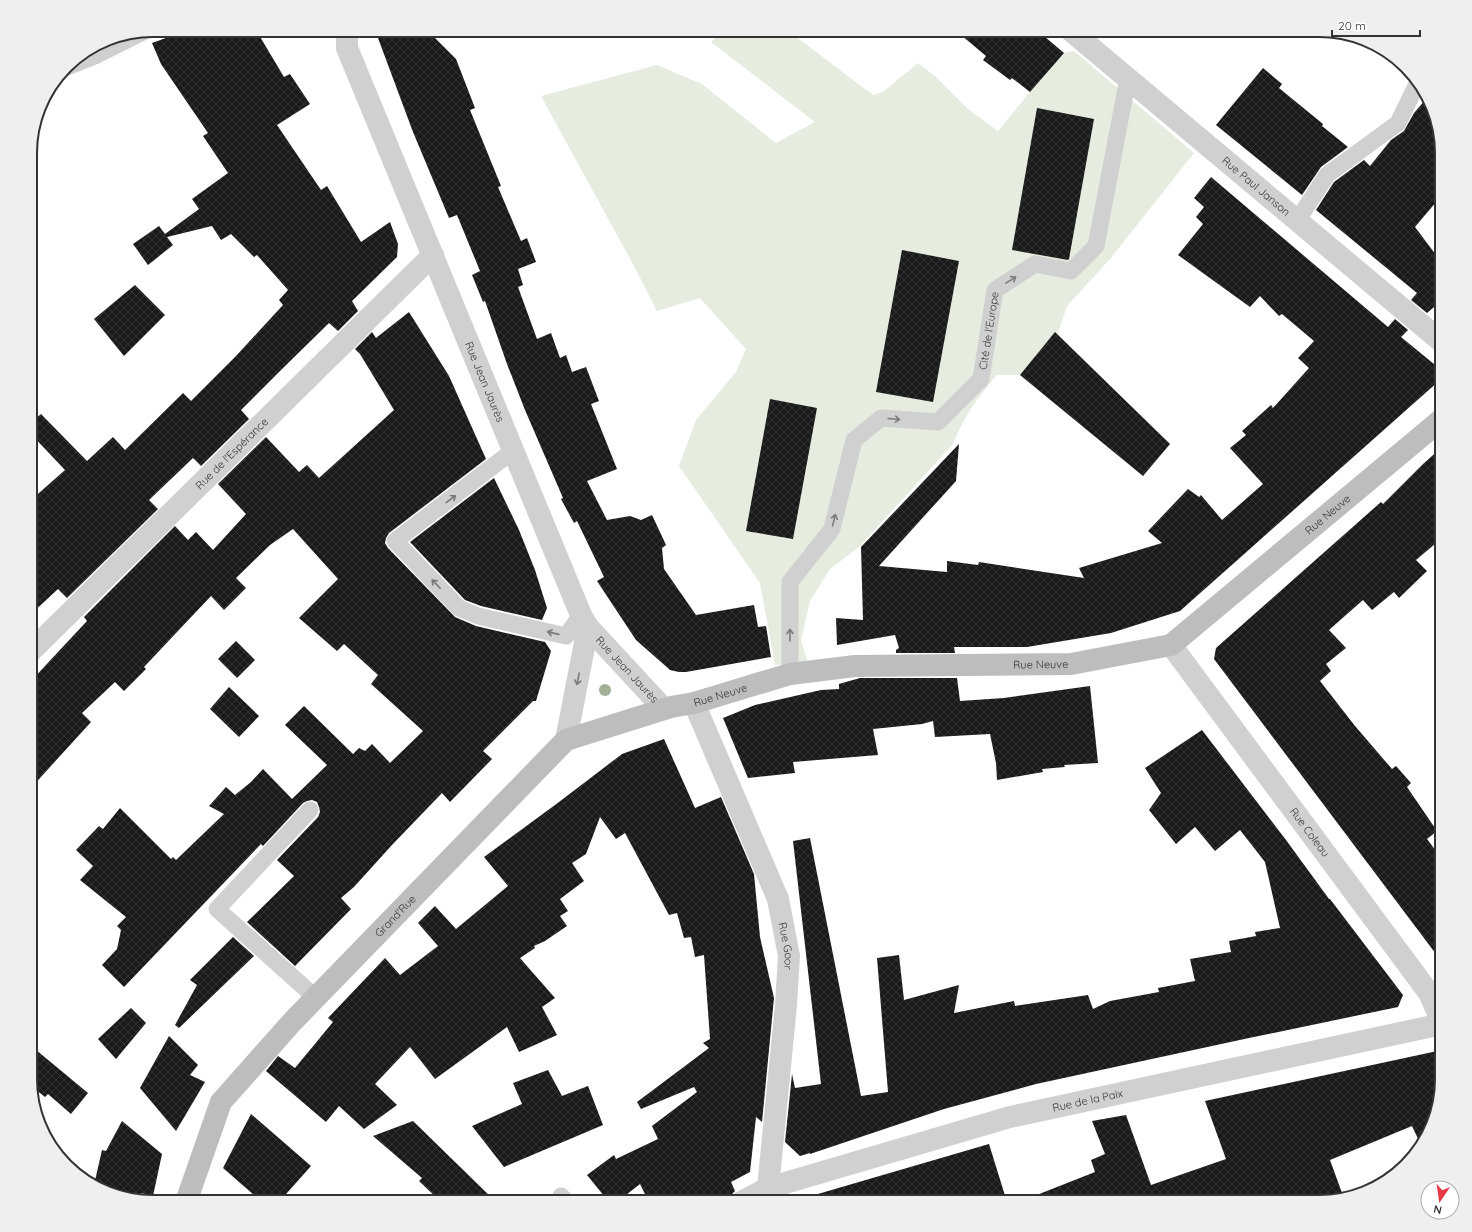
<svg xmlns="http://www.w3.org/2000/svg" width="1472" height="1232" font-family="Quicksand,sans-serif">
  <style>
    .green { fill: #e6ecdf }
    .building { fill: url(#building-cross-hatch) }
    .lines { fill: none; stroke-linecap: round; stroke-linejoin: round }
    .lane { stroke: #d0d0d0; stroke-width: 17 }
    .street { stroke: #d0d0d0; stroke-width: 22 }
    .secondary { stroke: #bdbdbd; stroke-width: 22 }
    .tree { fill: #a2b095 }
    .oneway { stroke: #7a7a7a }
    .labels { text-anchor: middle; stroke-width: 4; stroke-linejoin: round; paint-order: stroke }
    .street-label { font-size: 11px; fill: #333; stroke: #fff }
    .rim { fill: none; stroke: #333; stroke-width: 2 }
  </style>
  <defs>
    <pattern id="building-cross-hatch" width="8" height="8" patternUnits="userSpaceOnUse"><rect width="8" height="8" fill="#1a1a1a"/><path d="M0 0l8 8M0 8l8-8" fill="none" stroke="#333"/></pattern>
  </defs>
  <rect width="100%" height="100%" fill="#fff"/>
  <path class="green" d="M724,30H787L873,95L883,92L918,63L936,77L969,110L998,131L1038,82L1064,53L1074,51L1194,153L1110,259L1067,306L1056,338L1020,375H997C977,398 965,415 953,444L859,547L830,569L810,601L801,640L808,663L775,665L760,583L679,466L696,420L736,372L746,349L700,298L657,311L634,266L541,96L657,65L702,84L776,143L815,122L711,42Z"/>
  <g class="building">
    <polygon points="188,30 256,30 284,77 290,74 310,104 277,125 321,190 327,186 361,242 390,222 398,244 397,257 352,301 358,311 338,331 329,323 282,369 241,410 249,419 201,466 193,458 149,500 158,509 67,598 58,589 30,615 30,501 65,470 30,433 30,423 41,414 87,461 113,437 125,450 183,393 191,401 235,357 283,305 279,300 288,290 257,255 254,257 231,234 221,240 212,226 167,237 173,245 148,265 133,244 159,226 165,234 199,209 192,199 228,173 203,136 208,133 161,64 152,43"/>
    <polygon points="375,30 427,30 456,59 475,108 470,110 501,186 498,187 521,241 527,238 536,262 518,269 523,285 518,287 537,339 551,333 560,358 566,355 572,372 586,367 599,401 591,404 617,469 587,481 607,520 630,516 641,520 652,515 666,545 662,548 664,569 696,615 754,605 758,627 766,626 771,657 686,672 679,672 670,670 636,640 597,581 604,577 577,521 574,523 561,499 563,498 525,410 507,364 485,301 483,302 472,275 480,271 457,215 449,218 413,132"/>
    <polygon points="955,30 1037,30 1064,53 1030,92 1012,78 1010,80 983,60 986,56"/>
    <polygon points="1263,68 1282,84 1279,88 1323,124 1322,126 1348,147 1321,167 1302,195 1216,125"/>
    <polygon points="1427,98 1433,106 1442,153 1442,195 1415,227 1442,263 1442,314 1434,307 1427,313 1411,300 1417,293 1316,210 1334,182 1364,160 1370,166 1391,140 1404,131 1414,113"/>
    <polygon points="1037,108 1094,119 1069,259 1068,260 1012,250"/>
    <polygon points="1211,177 1388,327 1395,319 1408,330 1401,337 1440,369 1440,380 1180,611 1111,633 1027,647 954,647 955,653 896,653 896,650 899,648 895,635 837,645 836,618 863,620 861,547 959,444 956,481 879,566 947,572 947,561 978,565 979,562 1084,578 1079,568 1162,543 1148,531 1188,489 1199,497 1201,495 1222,520 1263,484 1230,448 1246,435 1242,431 1271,405 1273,408 1309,368 1298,358 1314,341 1282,314 1279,316 1260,296 1250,307 1178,255 1203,224 1196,217 1204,207 1194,198"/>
    <polygon points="902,250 959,261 933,402 876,392"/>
    <polygon points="135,285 165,315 124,356 94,319"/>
    <polygon points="409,312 449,376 486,459 389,533 386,538 385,543 388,548 455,617 476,626 545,642 551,651 536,701 533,701 483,751 492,759 450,802 442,793 391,846 354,887 341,898 351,909 295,966 247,922 294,876 277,860 318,817 320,812 319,807 317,802 312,800 307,801 303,803 263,846 261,844 124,987 102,965 117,949 121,930 117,926 126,917 80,880 93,866 76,850 99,826 103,829 120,808 171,859 173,857 176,860 224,814 209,806 226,787 235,795 251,782 263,769 292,799 327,765 285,725 304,706 353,754 359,748 365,751 372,744 390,763 423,731 371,684 378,675 344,644 337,651 299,618 338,579 293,529 270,545 236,578 246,588 224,610 211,596 144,667 146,669 124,691 115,682 82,713 91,722 30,789 30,682 87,621 84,617 175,526 188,540 196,532 213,550 246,514 218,484 266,437 299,472 307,465 319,478 394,410 360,354 355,349 372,332 376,338"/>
    <polygon points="1055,332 1170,444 1143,476 1020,375"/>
    <polygon points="770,399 817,408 793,539 746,531"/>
    <polygon points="1442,447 1442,538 1416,560 1427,571 1399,598 1394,592 1372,610 1363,600 1329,630 1346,648 1326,664 1331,671 1320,681 1355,726 1392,769 1396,766 1411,783 1407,787 1437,831 1427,839 1442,859 1442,962 1214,659 1216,648 1381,502 1383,504 1423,464"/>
    <polygon points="494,478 519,530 535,570 547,608 542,620 481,606 465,600 410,542"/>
    <polygon points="236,641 255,660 237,678 218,659"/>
    <polygon points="860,678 957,678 960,701 1004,698 1090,686 1098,763 1064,765 1065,767 1042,769 1043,772 997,780 996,763 990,734 935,737 933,721 922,724 873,729 878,755 793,762 795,773 748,778 723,718 755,705 821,690 839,689 839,684"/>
    <polygon points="229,687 259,716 239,737 210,709"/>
    <polygon points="1202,730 1286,840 1329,899 1330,899 1403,995 1398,1007 1249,1038 1036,1084 944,1109 810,1154 810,1153 800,1156 785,1142 792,1074 795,1088 821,1084 793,841 810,838 861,1096 888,1092 877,958 899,955 904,1000 959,985 954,1013 1014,1001 1015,1006 1088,995 1093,1009 1110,1001 1159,992 1158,988 1195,981 1190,959 1231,952 1229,941 1256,936 1255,932 1280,928 1265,862 1240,830 1215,851 1195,827 1176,844 1149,810 1161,793 1145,768"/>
    <polygon points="664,739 695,808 721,797 754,874 760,937 774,998 762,1122 756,1117 750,1172 731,1182 735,1191 730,1196 729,1202 649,1202 640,1184 617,1202 609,1202 587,1175 614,1155 616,1159 658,1139 652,1126 697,1092 694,1087 641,1109 637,1102 709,1048 703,1043 710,1039 704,955 695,957 691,937 684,938 677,913 669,915 625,833 616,839 600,817 586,854 572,863 584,881 560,899 568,911 560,916 567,926 545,941 534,946 535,948 520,958 555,998 542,1007 557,1035 519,1052 507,1027 435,1079 410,1047 375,1084 397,1105 364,1129 339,1106 326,1122 266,1071 278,1056 295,1068 333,1022 328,1018 385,958 400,975 438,946 418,923 435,906 456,929 508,886 484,857 559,802 622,754"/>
    <polygon points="233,937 254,956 179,1028 175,1025 197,985 190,980"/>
    <polygon points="131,1008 146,1023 116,1059 98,1039"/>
    <polygon points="169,1036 198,1065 190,1075 205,1082 176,1131 140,1088"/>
    <polygon points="30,1045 88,1093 71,1114 48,1094 45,1097 30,1085"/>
    <polygon points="1442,1050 1442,1079 1433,1126 1421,1145 1412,1126 1330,1160 1342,1193 1312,1202 1024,1202 1024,1200 1095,1172 1091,1160 1105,1154 1092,1121 1126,1115 1151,1185 1226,1159 1205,1101"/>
    <polygon points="548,1070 562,1096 588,1086 603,1125 504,1167 472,1126 522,1104 513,1083"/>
    <polygon points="251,1114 311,1166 279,1202 262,1202 223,1168"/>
    <polygon points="122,1121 162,1154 153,1196 141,1193 140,1200 106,1193 94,1185 102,1150 106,1151"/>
    <polygon points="413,1121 496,1202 441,1202 419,1181 422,1178 373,1136"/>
    <polygon points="989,1144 1007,1202 812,1202 811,1196"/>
  </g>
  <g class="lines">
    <g class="lane">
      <polyline points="67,67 97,55 143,32"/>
      <polyline points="1297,221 1327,175 1398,123 1417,84"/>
      <polyline points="514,450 395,541 459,608 478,616 566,636 581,615"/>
      <path id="s1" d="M790,674V582L832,529L854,440L881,418L938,422L981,379L995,290L1035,264L1071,271L1096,246L1128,78"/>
      <polyline points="310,810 217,909 316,998"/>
      <polyline points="561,1196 567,1202"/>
    </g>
    <g class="street">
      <path id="s2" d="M347,30V48L581,615L588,627L664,709"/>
      <path id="s3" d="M1070,30L1442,342"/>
      <path id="s4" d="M1171,645L1429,993L1442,1022"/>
      <path id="s5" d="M30,652L433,255"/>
      <path id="s6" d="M694,703L778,899L789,956L786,1005L768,1188L760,1198"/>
      <polyline points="566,740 588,627"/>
      <path id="s7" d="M741,1202L768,1188L1010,1117L1442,1024"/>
    </g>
    <path class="secondary" id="s8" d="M186,1202L221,1102L293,1021L566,740L671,707L694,703L790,674L855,666L1071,664L1171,645L1442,419"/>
  </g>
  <circle class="tree" cx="605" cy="690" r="6"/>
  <defs><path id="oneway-shaft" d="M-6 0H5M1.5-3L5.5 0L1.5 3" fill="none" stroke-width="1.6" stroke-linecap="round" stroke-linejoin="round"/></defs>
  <g class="oneway">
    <use href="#oneway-shaft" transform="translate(1011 280) rotate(-32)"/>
    <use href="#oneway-shaft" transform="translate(894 419) rotate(5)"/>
    <use href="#oneway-shaft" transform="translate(451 499) rotate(-37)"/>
    <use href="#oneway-shaft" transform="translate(834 520) rotate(-76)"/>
    <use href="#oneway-shaft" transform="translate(436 584) rotate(-134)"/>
    <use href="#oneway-shaft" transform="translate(553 633) rotate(-167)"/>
    <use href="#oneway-shaft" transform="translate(790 635) rotate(-90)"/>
    <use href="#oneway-shaft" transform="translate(578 679) rotate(101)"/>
  </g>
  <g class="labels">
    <g class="street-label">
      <text dy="4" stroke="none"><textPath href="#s3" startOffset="243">Rue Paul Janson</textPath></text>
      <text dy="4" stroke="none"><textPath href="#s1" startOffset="453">Cité de l'Europe</textPath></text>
      <text dy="4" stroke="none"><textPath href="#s2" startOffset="379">Rue Jean Jaurès</textPath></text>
      <text dy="4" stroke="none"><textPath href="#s5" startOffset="283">Rue de l'Espérance</textPath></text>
      <text dy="4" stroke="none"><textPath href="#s8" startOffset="1427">Rue Neuve</textPath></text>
      <text dy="4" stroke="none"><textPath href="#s8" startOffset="1091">Rue Neuve</textPath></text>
      <text dy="4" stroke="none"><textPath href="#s2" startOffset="703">Rue Jean Jaurès</textPath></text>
      <text dy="4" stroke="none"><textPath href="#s8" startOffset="767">Rue Neuve</textPath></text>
      <text dy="4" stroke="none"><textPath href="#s4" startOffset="233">Rue Coleau</textPath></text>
      <text dy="4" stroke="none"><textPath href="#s8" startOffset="361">Grand'Rue</textPath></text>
      <text dy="4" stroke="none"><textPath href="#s6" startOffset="261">Rue Goor</textPath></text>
      <text dy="4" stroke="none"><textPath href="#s7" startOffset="362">Rue de la Paix</textPath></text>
    </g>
  </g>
  <path d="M0 0H1472V1232H0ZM153 37H1319A116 116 0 0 1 1435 153V1079A116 116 0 0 1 1319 1195H153A116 116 0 0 1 37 1079V153A116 116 0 0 1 153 37Z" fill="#efefef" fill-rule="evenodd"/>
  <path class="rim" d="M153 37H1319A116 116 0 0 1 1435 153V1079A116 116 0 0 1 1319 1195H153A116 116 0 0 1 37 1079V153A116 116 0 0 1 153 37Z"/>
  <g transform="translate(1440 1200) rotate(193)"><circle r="19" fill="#ffffff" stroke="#adadad"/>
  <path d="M0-3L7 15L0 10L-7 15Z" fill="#e63946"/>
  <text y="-6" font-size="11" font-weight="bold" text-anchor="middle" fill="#333333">N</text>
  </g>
  <path d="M1332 30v6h88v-6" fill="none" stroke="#333333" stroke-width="2"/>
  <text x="1338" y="30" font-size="12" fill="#333333" stroke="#ffffff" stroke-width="3" paint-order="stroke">20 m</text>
</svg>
